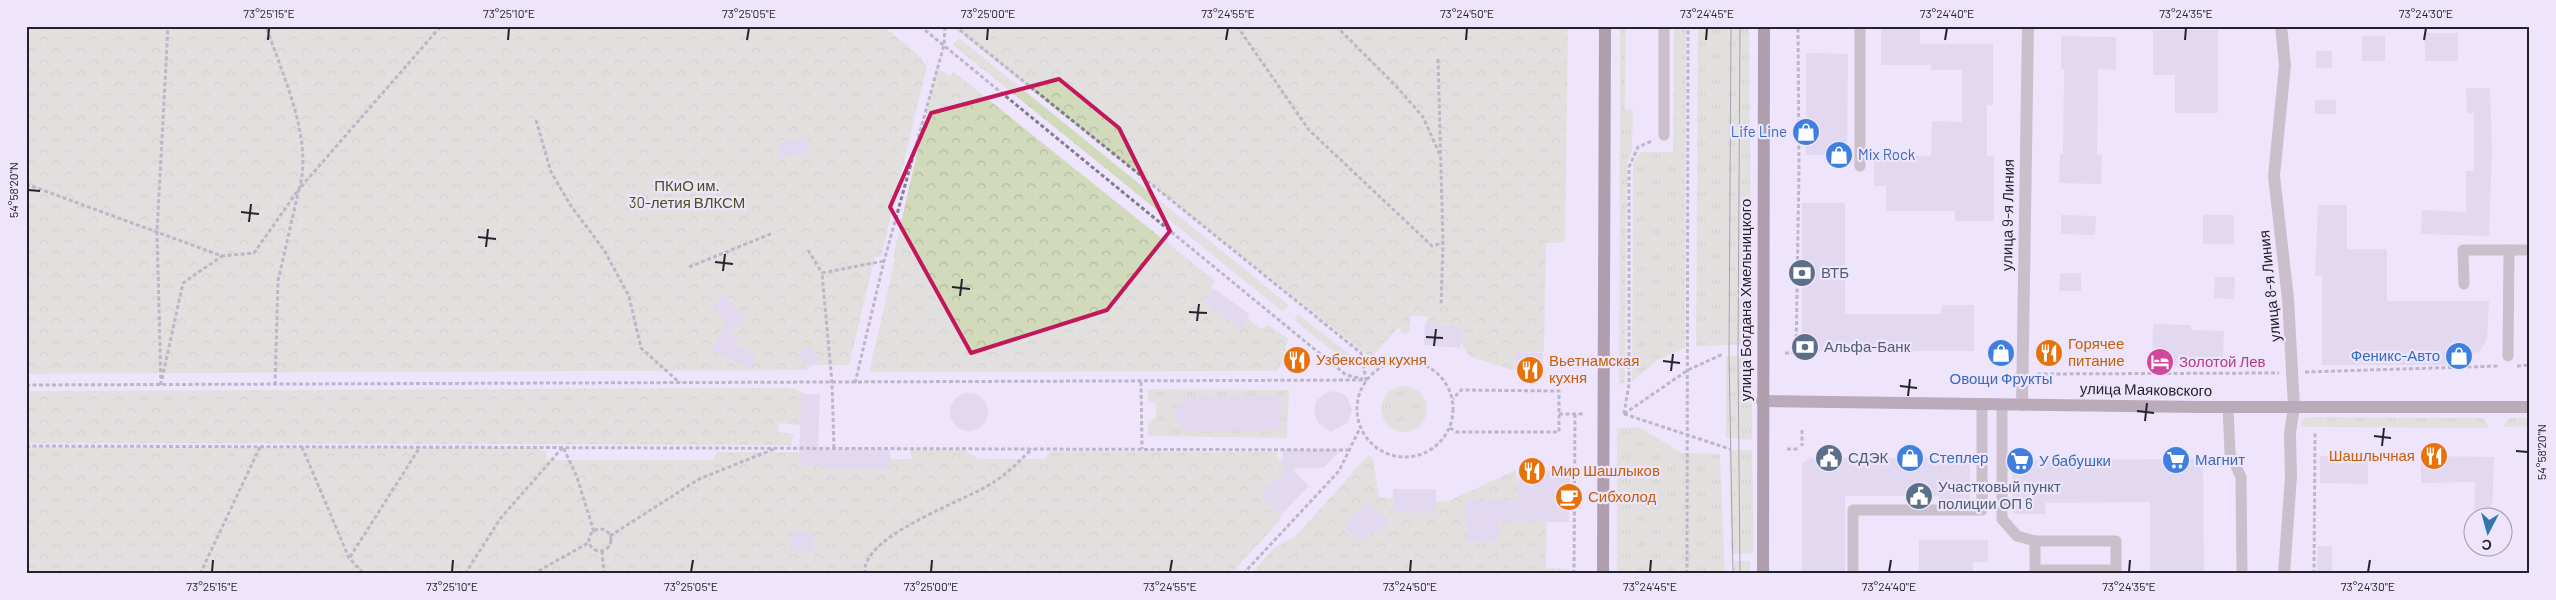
<svg xmlns="http://www.w3.org/2000/svg" width="2556" height="600" font-family="Barlow,sans-serif">
  <style>
    .grass { fill: url(#grass-tufts) }
    .forest { fill: url(#forest-crowns) }
    .building { fill: #d2c7e2 }
    .lines { fill: none; stroke-linecap: round; stroke-linejoin: round }
    .path { stroke: #827c8c; stroke-width: 3; stroke-dasharray: 4 2.5; stroke-linecap: butt }
    .lane { stroke: #a09093; stroke-width: 11 }
    .street { stroke: #a09093; stroke-width: 12 }
    .secondary { stroke: #7c656a; stroke-width: 12 }
    .primary { stroke: #62474e; stroke-width: 12 }
    .tram { stroke: #524d5a; stroke-width: 1 }
    .marked { fill: none; stroke: #c2185b; stroke-width: 4; stroke-linejoin: round }
    .ticks { fill: none; stroke: #26222c; stroke-width: 2 }
    .labels { text-anchor: middle; stroke-width: 4.5; stroke-linejoin: round; paint-order: stroke }
    .shop-label { font-size: 15px; fill: #366cbe; stroke: #eee5fc; text-anchor: start }
    .park-label { font-size: 15px; fill: #47511e; stroke: #eee5fc }
    .street-label { font-size: 15px; fill: #26222c; stroke: #eee5fc }
    .service-label { font-size: 15px; fill: #4e5e75; stroke: #eee5fc; text-anchor: start }
    .food-label { font-size: 15px; fill: #c56008; stroke: #eee5fc; text-anchor: start }
    .hotel-label { font-size: 15px; fill: #b23c85; stroke: #eee5fc; text-anchor: start }
    .neatline { fill: none; stroke: #26222c; stroke-width: 2 }
    .ticks-label { font-size: 12px; text-anchor: middle; fill: #26222c }
  </style>
  <defs>
    <pattern id="grass-tufts" width="24" height="20" patternUnits="userSpaceOnUse" patternTransform="scale(1.25)"><rect width="24" height="20" fill="#d2dabc"/><path d="M3 7l-1-3M5 7V3M7 7l1-3M15 17l-1-3M17 17v-4M19 17l1-3" fill="none" stroke="#b4bba2"/></pattern>
    <pattern id="forest-crowns" width="20" height="18" patternUnits="userSpaceOnUse" patternTransform="scale(1.25)"><rect width="20" height="18" fill="#d2dabc"/><path d="M2 6a3 3 0 1 1 6 0M12 15a3 3 0 1 1 6 0" fill="none" stroke="#b4bba2"/></pattern>
  </defs>
  <rect width="100%" height="100%" fill="#eee5fc"/>
  <g class="grass">
    <polygon points="1620,26 1626,26 1625,109 1633,110 1632,150 1627,163 1625,382 1619,386"/>
    <polygon points="1674,26 1686,26 1685,348 1659,359 1632,381 1633,164 1640,152 1673,152"/>
    <polygon points="1698,26 1749,26 1752,344 1696,346"/>
    <polygon points="959,38 1289,305 1283,312 953,45"/>
    <polygon points="1298,314 1350,355 1345,361 1294,320"/>
    <polygon points="1752,355 1752,440 1726,438 1726,356"/>
    <circle cx="1404" cy="409" r="23"/>
    <polygon points="1148,389 1289,390 1287,438 1149,436 1148,423 1156,417 1156,404 1148,400"/>
    <polygon points="2306,417 2481,418 2485,420 2489,428 2303,427 2300,424"/>
    <polygon points="2512,418 2530,418 2530,426 2503,427 2507,420"/>
    <polygon points="1639,427 1682,453 1720,454 1725,574 1617,574 1617,428"/>
    <polygon points="1729,450 1752,450 1754,553 1731,554"/>
    <rect x="1734" y="561" width="16" height="13"/>
  </g>
  <g class="forest">
    <polygon points="26,26 883,26 922,58 922,61 927,66 881,257 875,257 849,365 809,365 807,370 26,374"/>
    <polygon points="951,26 1568,26 1565,240 1561,243 1546,243 1544,352 1515,352 1514,371 1469,356 1449,325 1428,324 1427,316 1410,316 1410,332 1402,334 1400,328 1397,329 1371,358"/>
    <polygon points="937,67 949,76 954,72 1215,281 1211,288 1261,329 1268,325 1289,339 1285,348 1289,351 1277,371 869,372 895,259 893,257"/>
    <path d="M793,388L804,393C809,404 806,416 799,425L779,423L778,432L794,434L791,445L26,443V391Z"/>
    <polygon points="26,447 537,448 546,452 547,460 713,460 717,452 812,452 815,460 913,459 909,450 965,450 979,459 1045,459 1051,451 1277,452 1277,459 1305,459 1268,502 1281,515 1281,519 1231,574 26,574"/>
    <polygon points="1368,455 1373,459 1379,497 1446,502 1516,470 1518,488 1547,489 1546,568 1569,569 1569,574 1251,574 1274,548 1296,536"/>
  </g>
  <g class="building">
    <polygon points="1881,26 1920,26 1920,44 1993,44 1993,105 1987,105 1987,156 1994,156 1994,221 1955,221 1955,211 1886,211 1886,186 1874,186 1874,156 1931,156 1932,121 1962,122 1962,70 1931,70 1931,65 1881,65"/>
    <polygon points="2153,30 2218,30 2218,113 2175,113 2175,75 2153,75"/>
    <rect x="2425" y="33" width="33" height="28"/>
    <polygon points="2061,36 2116,37 2116,70 2098,69 2097,155 2102,155 2101,184 2059,183 2060,154 2063,154 2064,69 2061,69"/>
    <rect x="2362" y="36" width="23" height="25"/>
    <rect x="2316" y="51" width="16" height="17"/>
    <polygon points="1815,53 1848,54 1847,155 1806,155 1806,54"/>
    <polygon points="2466,88 2490,88 2492,149 2489,236 2421,234 2422,210 2466,212 2466,171 2474,171 2474,113 2467,113"/>
    <rect x="2315" y="100" width="21" height="14"/>
    <polygon points="807,138 809,153 780,157 778,142"/>
    <polygon points="1802,203 1845,203 1845,314 1941,314 1942,305 1974,305 1974,351 1809,351 1802,342"/>
    <polygon points="2318,205 2347,205 2347,249 2387,249 2387,301 2489,301 2487,339 2480,351 2470,355 2453,356 2451,365 2322,365 2322,276 2315,276"/>
    <polygon points="2061,215 2096,216 2095,235 2061,234"/>
    <rect x="2203" y="215" width="31" height="29"/>
    <polygon points="2060,273 2081,273 2081,291 2059,291"/>
    <polygon points="2215,277 2235,277 2234,299 2214,298"/>
    <polygon points="1215,289 1250,315 1240,328 1205,302"/>
    <polygon points="726,294 745,320 726,335 738,340 736,345 756,353 750,368 712,351 726,321 713,304"/>
    <polygon points="1425,322 1462,328 1460,348 1424,345"/>
    <polygon points="2153,324 2191,325 2191,330 2224,331 2223,358 2190,357 2190,366 2152,366"/>
    <polygon points="809,345 821,359 809,368 798,354"/>
    <polygon points="1299,346 1310,355 1309,367 1285,365"/>
    <polygon points="1515,352 1543,353 1543,370 1515,369"/>
    <polygon points="1332,391 1344,394 1348,399 1352,410 1348,422 1331,432 1319,424 1314,413 1316,401 1326,393"/>
    <circle cx="969" cy="412" r="19"/>
    <polygon points="801,394 820,394 818,450 890,450 890,469 825,469 825,465 799,465"/>
    <polygon points="1281,396 1280,430 1186,432 1175,422 1176,406 1188,397"/>
    <polygon points="1283,450 1341,450 1323,468 1291,468 1309,486 1281,515 1260,495 1287,468 1283,468"/>
    <polygon points="2320,456 2368,456 2368,484 2320,483"/>
    <polygon points="2421,456 2494,457 2492,518 2474,518 2475,482 2421,483"/>
    <polygon points="1811,458 1970,458 1970,502 1939,502 1939,496 1845,496 1845,574 1802,574 1802,463"/>
    <polygon points="2203,459 2204,574 2150,574 2150,502 2045,503 2046,514 2013,514 2012,460"/>
    <polygon points="1518,471 1555,471 1555,476 1570,476 1569,522 1500,521 1500,541 1466,541 1466,500 1518,500"/>
    <polygon points="1393,489 1436,489 1436,513 1393,512"/>
    <polygon points="1367,502 1388,521 1375,534 1372,531 1361,543 1344,527"/>
    <polygon points="792,532 814,533 813,551 791,550"/>
    <polygon points="1919,540 1988,540 1988,562 1973,562 1973,574 1919,574"/>
    <polygon points="2318,546 2332,546 2332,574 2317,574"/>
  </g>
  <g class="lines">
    <g class="path">
      <polyline points="920,26 1346,375 1363,379"/>
      <polyline points="1237,26 1309,130 1432,246 1443,243"/>
      <polyline points="1336,26 1396,86 1423,117 1440,155"/>
      <polyline points="1438,59 1443,243 1441,306"/>
      <polyline points="536,120 551,172 571,206 604,250 629,296 641,348 680,383"/>
      <path d="M26,184L222,256L254,253L299,189C314,140 282,74 266,26"/>
      <polyline points="808,250 822,273"/>
      <polyline points="689,267 773,233"/>
      <polyline points="1785,353 1796,353 1799,170 1798,26"/>
      <circle cx="1405" cy="409" r="48"/>
      <polyline points="2517,366 2530,365"/>
      <polyline points="2305,372 2499,366"/>
      <polyline points="2037,374 2279,373"/>
      <polyline points="162,379 183,283 222,256"/>
      <polyline points="1141,382 1142,449"/>
      <polyline points="855,383 884,261 944,45 945,26"/>
      <polyline points="26,385 1366,380 1361,353 955,26"/>
      <polyline points="161,385 157,232 168,26"/>
      <polyline points="275,385 278,281 299,189 441,26"/>
      <polyline points="1559,414 1585,414"/>
      <polyline points="1624,414 1629,384 1629,167 1638,147 1652,141"/>
      <polyline points="1624,414 1688,370 1723,354"/>
      <polyline points="1624,414 1730,449"/>
      <polyline points="1450,428 1457,432 1559,432 1559,391 1461,390 1453,399"/>
      <polyline points="1802,430 1802,446"/>
      <polyline points="26,446 1350,450"/>
      <polyline points="302,447 349,558 364,574"/>
      <polyline points="834,448 832,383 822,273 884,261"/>
      <polyline points="1787,449 1798,449"/>
      <circle cx="600" cy="540" r="11"/>
      <polyline points="610,536 699,479 774,449"/>
      <polyline points="602,551 604,574"/>
      <polyline points="350,557 420,447"/>
      <polyline points="200,574 260,447"/>
      <polyline points="465,574 500,519 563,447 577,477 594,532"/>
      <polyline points="533,574 590,542"/>
      <path d="M865,574C859,536 966,501 994,482C1008,473 1020,460 1032,449"/>
      <polyline points="1243,574 1339,471 1360,428"/>
      <polyline points="1574,574 1575,414"/>
      <polyline points="1687,574 1688,26"/>
      <polyline points="2314,574 2315,433"/>
    </g>
    <g class="lane">
      <polyline points="1664,135 1664,26"/>
      <polyline points="1860,166 1860,26"/>
      <polyline points="2464,284 2463,250 2530,250"/>
      <polyline points="2508,356 2509,250"/>
      <polyline points="2002,405 2002,519 2017,536 2035,541 2116,541 2116,574"/>
      <polyline points="2228,407 2230,453 2241,477 2242,574"/>
      <polyline points="2035,541 2035,574"/>
      <polyline points="2035,570 2116,570"/>
      <polyline points="1853,574 1853,510 1982,510 1982,405"/>
    </g>
    <g class="street">
      <polyline points="2281,26 2285,65 2274,176 2288,299 2294,407 2290,433 2291,476 2284,574"/>
      <polyline points="2022,405 2028,26"/>
    </g>
    <polyline class="secondary" points="1762,401 2198,407 2530,407"/>
    <g class="primary">
      <polyline points="1603,574 1605,26"/>
      <polyline points="1763,574 1764,26"/>
    </g>
    <g class="tram">
      <polyline points="1731,26 1729,354 1733,574"/>
      <polyline points="1740,26 1738,353 1740,574"/>
    </g>
  </g>
  <path d="M0 0H2556V600H0ZM1059,79L1119,128L1170,231L1107,310L971,353L890,207L931,113Z" fill="#eee5fc" fill-opacity=".55" fill-rule="evenodd"/>
  <path class="marked" d="M1059,79L1119,128L1170,231L1107,310L971,353L890,207L931,113Z"/>
  <path class="ticks" d="M268,40L269,28M508,40L509,28M747,40L749,28M987,40L988,28M1226,40L1228,28M1466,40L1467,28M1706,40L1707,28M1945,40L1947,28M2185,40L2186,28M2424,40L2426,28M28,190L40,191M241,212L259,214M249,222L251,204M478,237L496,239M486,247L488,229M715,262L733,264M723,271L725,254M952,287L970,289M960,296L962,279M1189,312L1207,313M1197,321L1199,304M1426,337L1443,338M1434,346L1436,329M1663,361L1680,363M1671,371L1673,354M1900,386L1917,388M1908,396L1910,379M2137,411L2154,413M2145,421L2147,403M2374,436L2391,438M2382,446L2384,428M2516,451L2528,452M212,572L213,560M452,572L453,560M691,572L693,560M931,572L932,560M1170,572L1172,560M1410,572L1411,560M1650,572L1651,560M1889,572L1891,560M2129,572L2130,560M2368,572L2370,560"/>
  <defs>
    <g id="shop-disc" transform="scale(1.4375)"><circle r="9.5" fill="#3f7fe0" stroke="#eee5fc"/><path d="M-5-2.5h2.3a2.7 3.5 0 0 1 5.4 0H5L5.5 6h-11ZM-1.5-2.5h3a1.5 2.3 0 0 0-3 0Z" fill="#fff"/></g>
    <g id="bank-disc" transform="scale(1.4375)"><circle r="9.5" fill="#5c6f8a" stroke="#eee5fc"/><path d="M-6-4H6V4H-6ZM0-2.3a2.3 2.3 0 1 0 0 4.6a2.3 2.3 0 1 0 0-4.6Z" fill="#fff"/></g>
    <g id="restaurant-disc" transform="scale(1.4375)"><circle r="9.5" fill="#e8710a" stroke="#eee5fc"/><path d="M-5-6h1v4h1v-4h1v4h1v-4h1v5L-1.5 .5V6h-2V.5L-5-1ZM5-6V6H3V1.5H1.5Q1.5-4 5-6Z" fill="#fff"/></g>
    <g id="hotel-disc" transform="scale(1.4375)"><circle r="9.5" fill="#d1479c" stroke="#eee5fc"/><path d="M-6-4.5h1.5V1H6V5H4.5V3h-9V5H-6ZM-4 0a1.8 1.8 0 1 1 3.6 0ZM.5 0V-2.5h3Q6-2.5 6 0Z" fill="#fff"/></g>
    <g id="civic-disc" transform="scale(1.4375)"><circle r="9.5" fill="#5c6f8a" stroke="#eee5fc"/><path d="M-.6-6.5H3V-4.5H.6V-3L4-1V1h2V6H-6V1h2V-1L-.6-3ZM-1.2 2.5V6h2.4V2.5Z" fill="#fff"/></g>
    <g id="supermarket-disc" transform="scale(1.4375)"><circle r="9.5" fill="#3f7fe0" stroke="#eee5fc"/><path d="M-6-5.5h2.5l.6 2H6L4.5 2H-2.5L-4.4-4H-6ZM-1.5 3.2a1.3 1.3 0 1 0 .1 0ZM3 3.2a1.3 1.3 0 1 0 .1 0Z" fill="#fff"/></g>
    <g id="cafe-disc" transform="scale(1.4375)"><circle r="9.5" fill="#e8710a" stroke="#eee5fc"/><path d="M-5.5-4.5H6V0H3Q3 3.5 0 3.5H-2.5Q-5.5 3.5-5.5 0ZM3-3.2v2h1.7v-2ZM-6 4.5H4V6H-6Z" fill="#fff"/></g>
  </defs>
  <g fill-rule="evenodd">
    <use href="#shop-disc" x="1806" y="132"/>
    <use href="#shop-disc" x="1839" y="155"/>
    <use href="#bank-disc" x="1802" y="273"/>
    <use href="#bank-disc" x="1805" y="347"/>
    <use href="#shop-disc" x="2001" y="353"/>
    <use href="#restaurant-disc" x="2049" y="353"/>
    <use href="#shop-disc" x="2459" y="356"/>
    <use href="#restaurant-disc" x="1297" y="360"/>
    <use href="#hotel-disc" x="2160" y="362"/>
    <use href="#restaurant-disc" x="1530" y="370"/>
    <use href="#restaurant-disc" x="2434" y="456"/>
    <use href="#civic-disc" x="1829" y="458"/>
    <use href="#shop-disc" x="1910" y="458"/>
    <use href="#supermarket-disc" x="2176" y="460"/>
    <use href="#supermarket-disc" x="2020" y="461"/>
    <use href="#restaurant-disc" x="1532" y="471"/>
    <use href="#civic-disc" x="1919" y="496"/>
    <use href="#cafe-disc" x="1569" y="497"/>
  </g>
  <g class="labels">
    <g class="shop-label">
      <text x="1787" y="137" text-anchor="end">Life Line</text>
      <text x="1858" y="160">Mix Rock</text>
      <text x="2440" y="361" text-anchor="end">Феникс-Авто</text>
      <text x="2001" y="384" text-anchor="middle">Овощи Фрукты</text>
      <text x="1929" y="463">Степлер</text>
      <text x="2195" y="465">Магнит</text>
      <text x="2039" y="466">У бабушки</text>
    </g>
    <g class="park-label">
      <text x="687" y="191">ПКиО им.<tspan x="687" dy="17">30-летия ВЛКСМ</tspan></text>
    </g>
    <g class="street-label">
      <text transform="translate(2008 215) rotate(-89)" y="5">улица 9-я Линия</text>
      <text transform="translate(2270 286) rotate(-96)" y="5">улица 8-я Линия</text>
      <text transform="translate(1746 300) rotate(-90)" y="5">улица Богдана Хмельницкого</text>
      <text transform="translate(2146 390) rotate(1)" y="5">улица Маяковского</text>
    </g>
    <g class="service-label">
      <text x="1821" y="278">ВТБ</text>
      <text x="1824" y="352">Альфа-Банк</text>
      <text x="1848" y="463">СДЭК</text>
      <text x="1938" y="492">Участковый пункт<tspan x="1938" dy="17">полиции ОП 6</tspan></text>
    </g>
    <g class="food-label">
      <text x="2068" y="349">Горячее<tspan x="2068" dy="17">питание</tspan></text>
      <text x="1316" y="365">Узбекская кухня</text>
      <text x="1549" y="366">Вьетнамская<tspan x="1549" dy="17">кухня</tspan></text>
      <text x="2415" y="461" text-anchor="end">Шашлычная</text>
      <text x="1551" y="476">Мир Шашлыков</text>
      <text x="1588" y="502">Сибхолод</text>
    </g>
    <g class="hotel-label">
      <text x="2179" y="367">Золотой Лев</text>
    </g>
  </g>
  <rect width="2556" height="600" fill="none" stroke="#eee5fc" stroke-width="55"/>
  <g transform="translate(2488 532) rotate(186)"><circle r="24" fill="#eee5fc" stroke="#9e97a9"/>
  <path d="M0-4L9 19L0 12L-9 19Z" fill="#3177ac"/>
  <text y="-8" font-size="14" font-weight="bold" text-anchor="middle" fill="#26222c">С</text>
  </g>
  <rect x="28" y="28" width="2500" height="544" class="neatline"/>
  <g class="ticks-label">
    <text x="269" y="18">73°25'15"E</text>
    <text x="509" y="18">73°25'10"E</text>
    <text x="749" y="18">73°25'05"E</text>
    <text x="988" y="18">73°25'00"E</text>
    <text x="1228" y="18">73°24'55"E</text>
    <text x="1467" y="18">73°24'50"E</text>
    <text x="1707" y="18">73°24'45"E</text>
    <text x="1947" y="18">73°24'40"E</text>
    <text x="2186" y="18">73°24'35"E</text>
    <text x="2426" y="18">73°24'30"E</text>
    <text transform="translate(14 190) rotate(-90)" y="4">54°58'20"N</text>
    <text transform="translate(2542 452) rotate(-90)" y="4">54°58'20"N</text>
    <text x="212" y="591">73°25'15"E</text>
    <text x="452" y="591">73°25'10"E</text>
    <text x="691" y="591">73°25'05"E</text>
    <text x="931" y="591">73°25'00"E</text>
    <text x="1170" y="591">73°24'55"E</text>
    <text x="1410" y="591">73°24'50"E</text>
    <text x="1650" y="591">73°24'45"E</text>
    <text x="1889" y="591">73°24'40"E</text>
    <text x="2129" y="591">73°24'35"E</text>
    <text x="2368" y="591">73°24'30"E</text>
  </g>
</svg>
